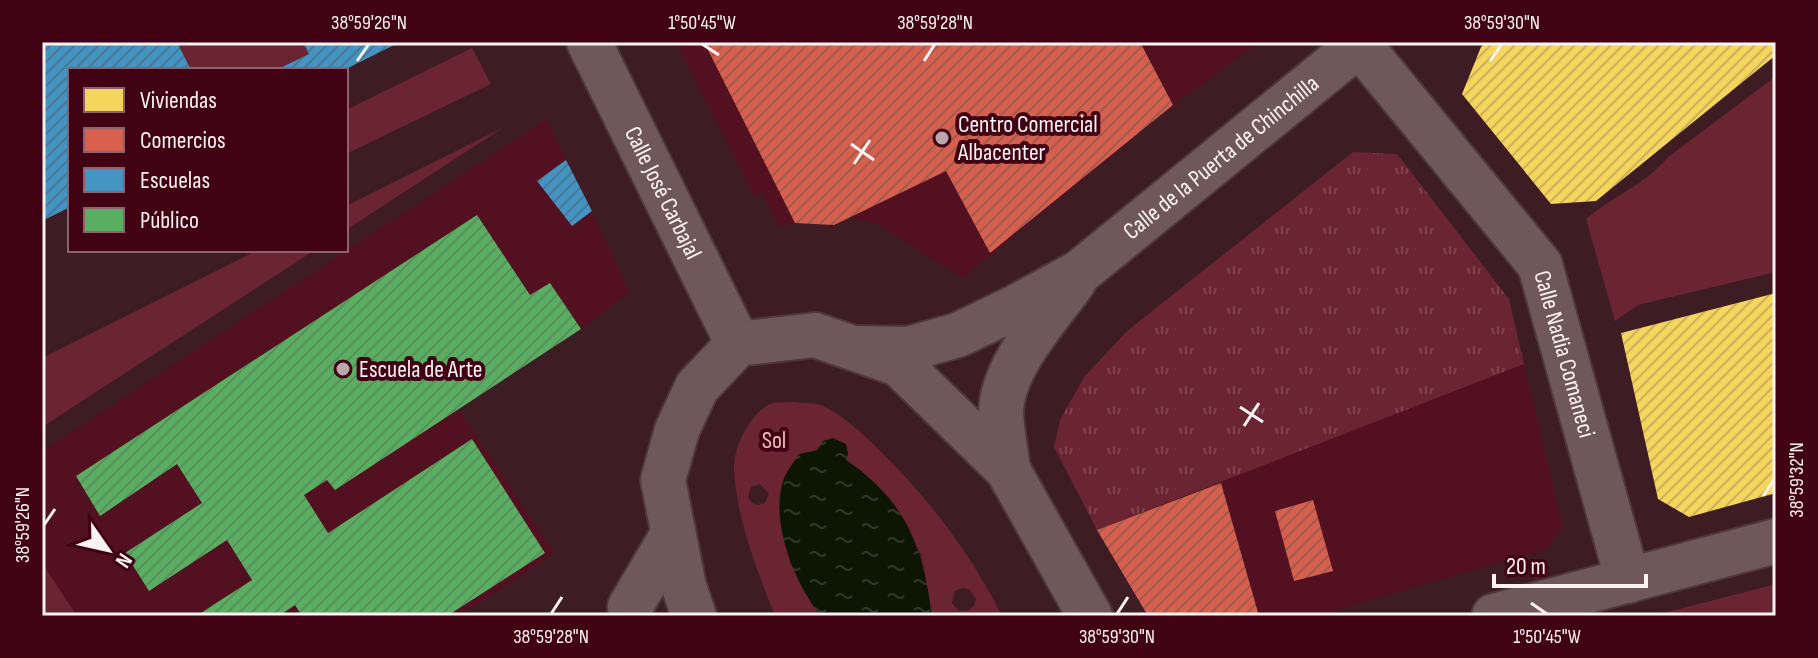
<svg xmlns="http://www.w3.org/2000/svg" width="1818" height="658" font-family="'Sofia Sans Condensed',sans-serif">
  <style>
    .built { fill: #531021 }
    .grass { fill: url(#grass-tufts) }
    .green { fill: #6a2432; fill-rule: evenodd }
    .water { fill: url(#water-ripples) }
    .homes { fill: url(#homes-hatch) }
    .shops { fill: url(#shops-hatch) }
    .schools { fill: url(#schools-hatch) }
    .public { fill: url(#public-hatch) }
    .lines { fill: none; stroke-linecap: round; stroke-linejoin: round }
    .pedestrian-casing { stroke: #4c383d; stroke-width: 48 }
    .minor-casing { stroke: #4c383d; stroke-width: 48 }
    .secondary-casing { stroke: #4c383d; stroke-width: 48 }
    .pedestrian { stroke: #70575a; stroke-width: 44 }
    .minor { stroke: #70575a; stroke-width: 44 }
    .secondary { stroke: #70575a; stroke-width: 44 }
    .ticks { fill: none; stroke: #fbf2f3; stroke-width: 3 }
    .poi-dot { fill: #b9a7ab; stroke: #410213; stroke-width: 3 }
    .labels { text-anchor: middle; stroke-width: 8; stroke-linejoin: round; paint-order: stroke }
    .poi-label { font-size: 24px; fill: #fbf2f3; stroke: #410213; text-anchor: start }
    .street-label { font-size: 24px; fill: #fbf2f3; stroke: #410213 }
    .park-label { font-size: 24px; fill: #f4bcc1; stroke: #410213 }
    .neatline { fill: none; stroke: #fbf2f3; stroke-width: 3 }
    .ticks-label { font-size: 20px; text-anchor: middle; fill: #fbf2f3 }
  </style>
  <defs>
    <pattern id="grass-tufts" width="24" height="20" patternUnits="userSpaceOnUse" patternTransform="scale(2)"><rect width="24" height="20" fill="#6a2432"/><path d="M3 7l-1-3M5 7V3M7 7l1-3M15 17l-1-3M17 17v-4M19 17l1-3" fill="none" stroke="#804450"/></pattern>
    <pattern id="water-ripples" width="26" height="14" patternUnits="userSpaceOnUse" patternTransform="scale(2)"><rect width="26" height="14" fill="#0d1603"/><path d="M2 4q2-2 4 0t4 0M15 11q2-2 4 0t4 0" fill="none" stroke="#313828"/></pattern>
    <pattern id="homes-hatch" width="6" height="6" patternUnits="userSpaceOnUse" patternTransform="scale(2)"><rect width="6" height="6" fill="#f6d55c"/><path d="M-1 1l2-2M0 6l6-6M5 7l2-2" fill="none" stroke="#cbb257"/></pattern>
    <pattern id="shops-hatch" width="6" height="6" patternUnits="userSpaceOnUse" patternTransform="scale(2)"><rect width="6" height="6" fill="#d6604d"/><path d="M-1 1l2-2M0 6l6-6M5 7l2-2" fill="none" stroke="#a5584c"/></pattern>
    <pattern id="schools-hatch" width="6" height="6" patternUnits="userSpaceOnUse" patternTransform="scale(2)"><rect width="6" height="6" fill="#4393c3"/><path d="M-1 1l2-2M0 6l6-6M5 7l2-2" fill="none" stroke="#467998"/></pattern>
    <pattern id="public-hatch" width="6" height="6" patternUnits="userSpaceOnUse" patternTransform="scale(2)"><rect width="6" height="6" fill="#5aae61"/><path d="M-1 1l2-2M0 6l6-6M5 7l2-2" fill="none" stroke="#56905a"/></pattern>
  </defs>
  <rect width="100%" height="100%" fill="#3e1c24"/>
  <path class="built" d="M 676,42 L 1260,42 L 1173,105 L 962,278 L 877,224 L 849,218 L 834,225 L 795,223 L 779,227 L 762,192 L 754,197 Z
    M 547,119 L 630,292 L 581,329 L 459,409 L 554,553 L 459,616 L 42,616 L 42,451 Z
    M 1524,364 L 1563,527 L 1547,549 L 1317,616 L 1148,616 L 1097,530 Z"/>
  <path class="grass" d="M 1353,152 L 1397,154 L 1509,299 L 1524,364 L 1097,530 L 1054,447 L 1060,420 L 1084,377 L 1127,331 Z"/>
  <path class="green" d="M 177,42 L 303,42 L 309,54 L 276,70 L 191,70 Z
    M 472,48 L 491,84 L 346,154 L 346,110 Z
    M 1776,76 L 1776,272 L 1638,305 L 1615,321 L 1586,219 C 1613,196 1646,184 1668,157 Z
    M 504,127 L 346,230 L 346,206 Z
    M 258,250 L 315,250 L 42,427 L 42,358 Z
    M 792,402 C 802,403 814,402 823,406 C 846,417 863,434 881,452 C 930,500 971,554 1002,616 L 932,616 L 921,554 L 861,470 L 820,446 L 783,481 L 780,520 L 790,563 L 821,616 L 775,616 C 758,573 735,514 734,468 C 734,446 749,416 768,405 C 774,401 785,403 792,402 ZM 760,484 L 769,494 L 765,503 L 758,505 L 752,503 L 748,497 L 751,487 ZM 962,588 L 969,589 L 976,599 L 974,606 L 967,611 L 959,611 L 952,603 L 955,591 Z
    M 42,563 L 77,616 L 42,616 Z
    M 1776,584 L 1776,616 L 1652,616 Z"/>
  <path class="water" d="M 833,438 L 846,444 L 848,454 L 846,460 C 906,501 923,546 932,616 L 821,616 C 795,585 770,522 783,481 C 786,472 794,462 799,454 L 818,450 L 823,441 Z"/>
  <path class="homes" d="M 1486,42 L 1776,42 L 1776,55 L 1596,201 L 1551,204 L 1462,94 L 1481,47 Z
    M 1776,293 L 1776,493 L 1689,517 L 1658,499 L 1621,333 Z"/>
  <path class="shops" d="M 704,42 L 1140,42 L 1173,105 L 990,253 L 946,171 L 834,225 L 795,223 Z
    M 1221,483 L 1259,616 L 1148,616 L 1097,530 Z
    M 1313,500 L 1333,571 L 1294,581 L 1275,511 Z"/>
  <path class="schools" d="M 42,42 L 177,42 L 191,70 L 70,70 L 70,207 L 42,221 Z
    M 303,42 L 400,42 L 344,70 L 276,70 L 309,54 Z
    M 566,160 L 592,211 L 572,226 L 537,181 Z"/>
  <path class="public" d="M 477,215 L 530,295 L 550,283 L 581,329 L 335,490 L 327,480 L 304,495 L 328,533 L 472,439 L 545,553 L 447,616 L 302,616 L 295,605 L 279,616 L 196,616 L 252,580 L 227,540 L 149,591 L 125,553 L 202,503 L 177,464 L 100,516 L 76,476 Z"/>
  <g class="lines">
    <defs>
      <g id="pedestrian">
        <path id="s1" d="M 1359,44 L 1540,265 L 1628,581"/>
      </g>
      <g id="minor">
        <path id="s2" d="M 589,42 L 738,344"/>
        <path id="s3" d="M 855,348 L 908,349 L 958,335 L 1018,306 L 1080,272 L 1362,42"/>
        <path d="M 1008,470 C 1006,452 1002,433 1001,415 C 1000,368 1048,318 1074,281"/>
        <path d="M 630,607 L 673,534"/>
      </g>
      <path id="secondary" d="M 694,616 L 684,587 L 663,480 L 677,430 L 697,387 L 738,344 L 815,335 L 899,364 L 1008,470 L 1090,616
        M 1494,616 L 1776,541"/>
    </defs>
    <use href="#pedestrian" class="pedestrian-casing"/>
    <use href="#minor" class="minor-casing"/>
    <use href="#secondary" class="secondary-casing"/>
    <use href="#pedestrian" class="pedestrian"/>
    <use href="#minor" class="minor"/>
    <use href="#secondary" class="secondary"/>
  </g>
  <path class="ticks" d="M 702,44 L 719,55M 357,61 L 369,44M 924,61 L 935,44M 1490,61 L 1502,44M 851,144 L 874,160M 854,164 L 870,140M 1240,407 L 1263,422M 1244,426 L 1259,403M 1763,496 L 1774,480M 44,525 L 55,509M 1531,603 L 1547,614M 551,614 L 562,597M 1117,614 L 1128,597"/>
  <g class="poi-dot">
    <circle cx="942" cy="138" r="8"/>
    <circle cx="343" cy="369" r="8"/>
  </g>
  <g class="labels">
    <g class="poi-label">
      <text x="958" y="132">Centro Comercial<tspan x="958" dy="28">Albacenter</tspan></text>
      <text x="359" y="377">Escuela de Arte</text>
    </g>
    <g class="street-label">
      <text dy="8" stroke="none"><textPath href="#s3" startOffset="424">Calle de la Puerta de Chinchilla</textPath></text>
      <text dy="8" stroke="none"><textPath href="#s2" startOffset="168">Calle José Carbajal</textPath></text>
      <text dy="8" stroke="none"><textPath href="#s1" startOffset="378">Calle Nadia Comaneci</textPath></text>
    </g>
    <g class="park-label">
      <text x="774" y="448">Sol</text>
    </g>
  </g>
  <rect width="1818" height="658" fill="none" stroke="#410213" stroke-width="88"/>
  <rect x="68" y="68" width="280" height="184" fill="#410213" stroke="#8b626d" stroke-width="2"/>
  <rect x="84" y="88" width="40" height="24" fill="#f6d55c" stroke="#8b626d" stroke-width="2"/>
  <text x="140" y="108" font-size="24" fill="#fbf2f3">Viviendas</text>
  <rect x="84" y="128" width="40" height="24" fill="#d6604d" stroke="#8b626d" stroke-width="2"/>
  <text x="140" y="148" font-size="24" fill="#fbf2f3">Comercios</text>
  <rect x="84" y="168" width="40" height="24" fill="#4393c3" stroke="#8b626d" stroke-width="2"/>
  <text x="140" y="188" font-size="24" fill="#fbf2f3">Escuelas</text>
  <rect x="84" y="208" width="40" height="24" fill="#5aae61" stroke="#8b626d" stroke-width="2"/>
  <text x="140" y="228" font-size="24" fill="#fbf2f3">Público</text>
  <g transform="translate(108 550) rotate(124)" stroke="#410213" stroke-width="6" paint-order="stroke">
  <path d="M0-6L14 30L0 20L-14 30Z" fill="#fbf2f3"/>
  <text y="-12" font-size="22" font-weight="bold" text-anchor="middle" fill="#fbf2f3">N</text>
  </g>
  <path d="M1494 574v12h152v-12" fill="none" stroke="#fbf2f3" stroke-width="4"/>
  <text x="1506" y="574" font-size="24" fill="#fbf2f3" stroke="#410213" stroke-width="6" paint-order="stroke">20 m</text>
  <rect x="44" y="44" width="1730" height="570" class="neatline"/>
  <g class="ticks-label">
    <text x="369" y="29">38°59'26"N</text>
    <text x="702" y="29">1°50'45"W</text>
    <text x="935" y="29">38°59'28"N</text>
    <text x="1502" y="29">38°59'30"N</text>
    <text transform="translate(1796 480) rotate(-90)" y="7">38°59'32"N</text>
    <text transform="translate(22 525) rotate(-90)" y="7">38°59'26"N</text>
    <text x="551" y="643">38°59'28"N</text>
    <text x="1117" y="643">38°59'30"N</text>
    <text x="1547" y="643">1°50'45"W</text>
  </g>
</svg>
